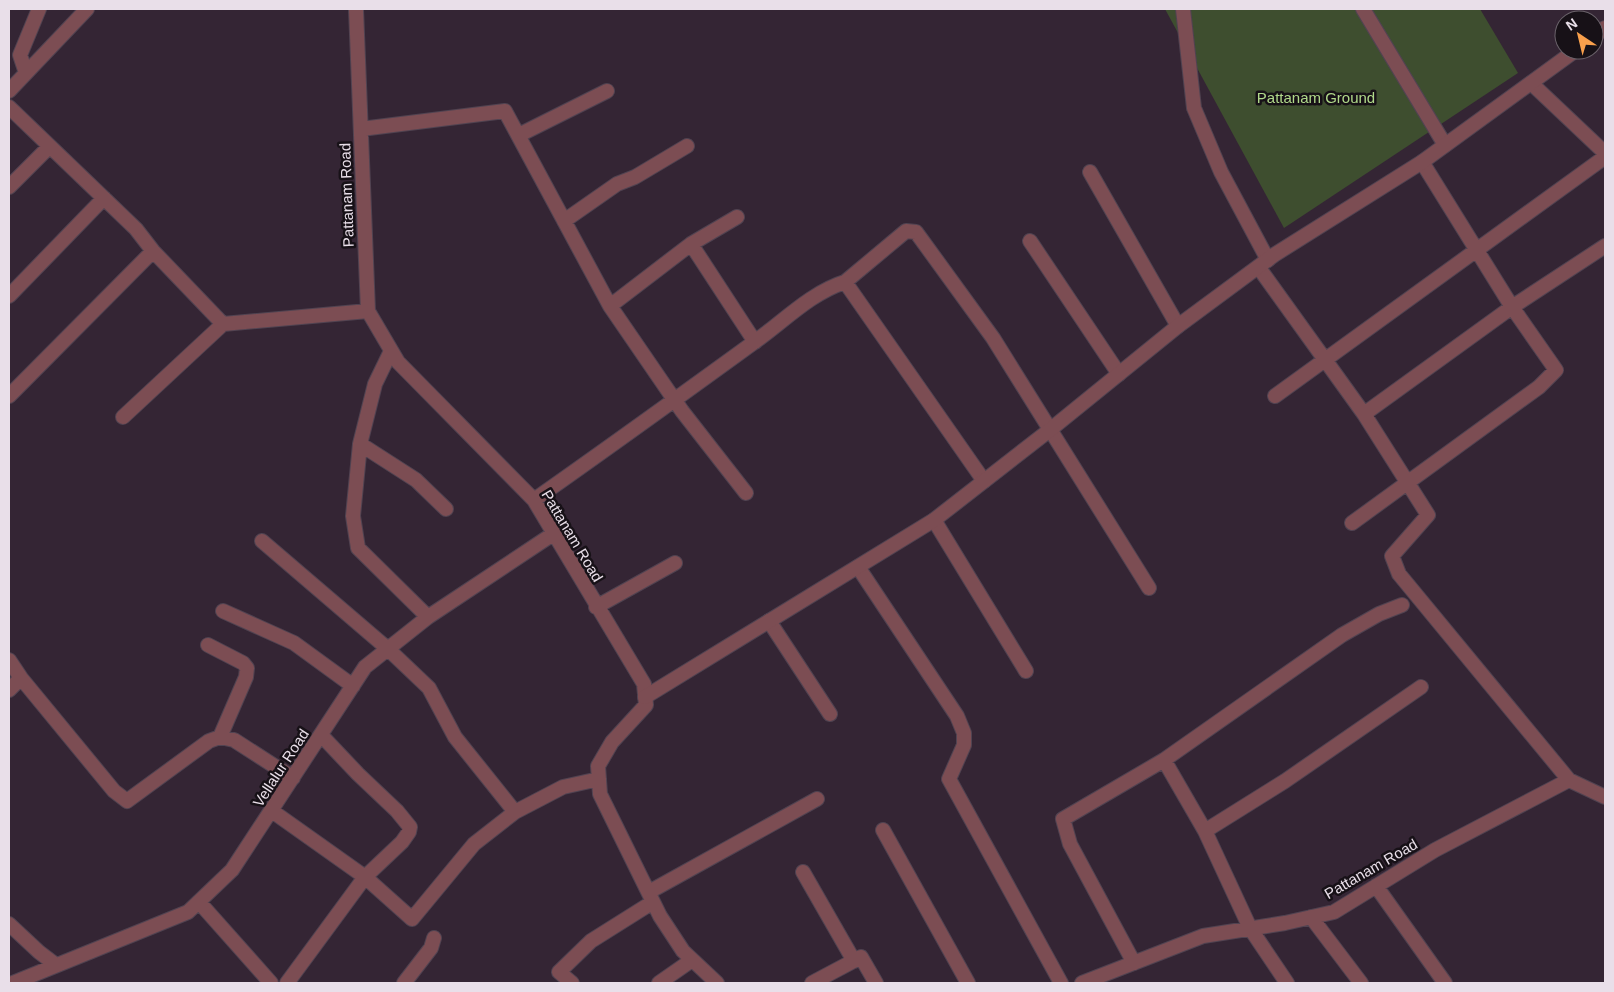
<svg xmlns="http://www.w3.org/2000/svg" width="1614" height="992" font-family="Helvetica,sans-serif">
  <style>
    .green { fill: #3e4e2f }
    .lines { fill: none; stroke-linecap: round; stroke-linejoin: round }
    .minor-casing { stroke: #514351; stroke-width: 16 }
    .tertiary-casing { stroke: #514351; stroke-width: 16 }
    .minor { stroke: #7c4d53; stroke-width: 14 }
    .tertiary { stroke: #7c4d53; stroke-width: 14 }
    .labels { text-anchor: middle; stroke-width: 5; stroke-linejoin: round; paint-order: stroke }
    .park-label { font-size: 15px; fill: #b0d98a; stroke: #171117 }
    .street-label { font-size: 15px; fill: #e9dfe9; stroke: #171117 }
  </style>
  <rect width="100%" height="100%" fill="#342534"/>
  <path class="green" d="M 1165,9 L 1480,9 L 1518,73 L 1284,228 Z"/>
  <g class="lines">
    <defs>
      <path id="minor" d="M 356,9 L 368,311 L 398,362 L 534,500 L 644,684 L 646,705 L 612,742 L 598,766 L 600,794 L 660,916 L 683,951 L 717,983
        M 1183,9 L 1194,108 L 1221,172 L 1268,260
        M 1363,9 L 1445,145
        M 26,73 L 20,55 L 39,9
        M 1531,83 L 1605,153
        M 9,91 L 87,9
        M 9,107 L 136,229 L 153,251 L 223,324
        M 361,129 L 505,111 L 610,306 L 682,411 L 746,493
        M 519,135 L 607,91
        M 1090,172 L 1178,326
        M 9,187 L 49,147
        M 564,221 L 617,184 L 635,177 L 687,146
        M 1030,241 L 1119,374
        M 691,244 L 755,342
        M 1259,268 L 1364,414 L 1428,515 L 1392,556 L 1399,574 L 1569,780
        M 845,282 L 984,481
        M 9,296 L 104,198
        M 610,306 L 691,244 L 737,217
        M 391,351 L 375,384 L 360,444 L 353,516 L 358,548 L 428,617
        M 9,396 L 153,251
        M 1275,396 L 1605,157
        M 1364,414 L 1512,307 L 1605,246
        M 123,417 L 223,324 L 368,311
        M 360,444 L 416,480 L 446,509
        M 534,500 C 608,448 680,396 753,343 C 782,323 810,293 845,282 L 906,231 L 916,232 L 993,338 L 1149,588
        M 934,520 L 1026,671
        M 1352,523 L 1539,387 L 1556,370 L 1512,307 L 1422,162
        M 262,541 L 388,649 L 429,688 L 455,737 L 515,812
        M 858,567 L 957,716 L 964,733 L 964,745 L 949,779 L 1061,983
        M 596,607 L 675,563
        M 223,611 L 294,643 L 353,686
        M 769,621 L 830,714
        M 208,645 L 243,663 L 247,668 L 246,677 L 220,737
        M 9,660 L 21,678 L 114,791 L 127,801 L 209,741 L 220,737 L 234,740 L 293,778
        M 9,690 L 21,678
        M 1164,760 L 1205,831 L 1250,928 L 1287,983
        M 272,811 L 365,877 L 412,919 L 474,844 L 515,812 L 563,787 L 599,779
        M 883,830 L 968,983
        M 1205,831 L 1285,781 L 1421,687
        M 803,872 L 854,961
        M 1376,886 L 1445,983
        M 649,892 L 817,799
        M 199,902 L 271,983
        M 1311,917 L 1361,983
        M 9,924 L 39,952 L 56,965
        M 1134,963 L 1070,844 L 1063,819 L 1164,760 L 1342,635 L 1379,614 L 1402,605
        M 13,983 L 188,912 L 232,870 L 365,667 L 428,617 L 553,534
        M 287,983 L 365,877 L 402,842 L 409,832 L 410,827 L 397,811 L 358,774 L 322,736
        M 404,983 L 431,948 L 434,938
        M 572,983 L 559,972 L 591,941 L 653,902
        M 659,983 L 692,960
        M 812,983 L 861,957 L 876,983
        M 1082,983 L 1203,936 L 1285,923 L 1334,912 L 1435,850 L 1569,780 L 1605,797"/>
      <path id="tertiary" d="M 1594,36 L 1605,28
        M 645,697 L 934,520 L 1051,429 L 1178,326 L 1274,255 L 1422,162 L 1576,50"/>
    </defs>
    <use href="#minor" class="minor-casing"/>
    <use href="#tertiary" class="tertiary-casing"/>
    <use href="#minor" class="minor"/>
    <use href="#tertiary" class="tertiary"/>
  </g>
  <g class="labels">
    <g class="park-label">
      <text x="1316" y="103">Pattanam Ground</text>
    </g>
    <g class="street-label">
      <text transform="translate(347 195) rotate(-92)" y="5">Pattanam Road</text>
      <text transform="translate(572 536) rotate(59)" y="5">Pattanam Road</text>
      <text transform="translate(281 768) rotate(-57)" y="5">Vellalur Road</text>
      <text transform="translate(1371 869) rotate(-30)" y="5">Pattanam Road</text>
    </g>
  </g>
  <rect width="1614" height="992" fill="none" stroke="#e9dfe9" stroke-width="20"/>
  <g transform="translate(1579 35) rotate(325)"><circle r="24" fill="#171117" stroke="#6b636b"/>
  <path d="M0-4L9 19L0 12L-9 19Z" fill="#f9a04c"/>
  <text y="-8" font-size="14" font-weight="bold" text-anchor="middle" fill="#e9dfe9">N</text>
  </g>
</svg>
